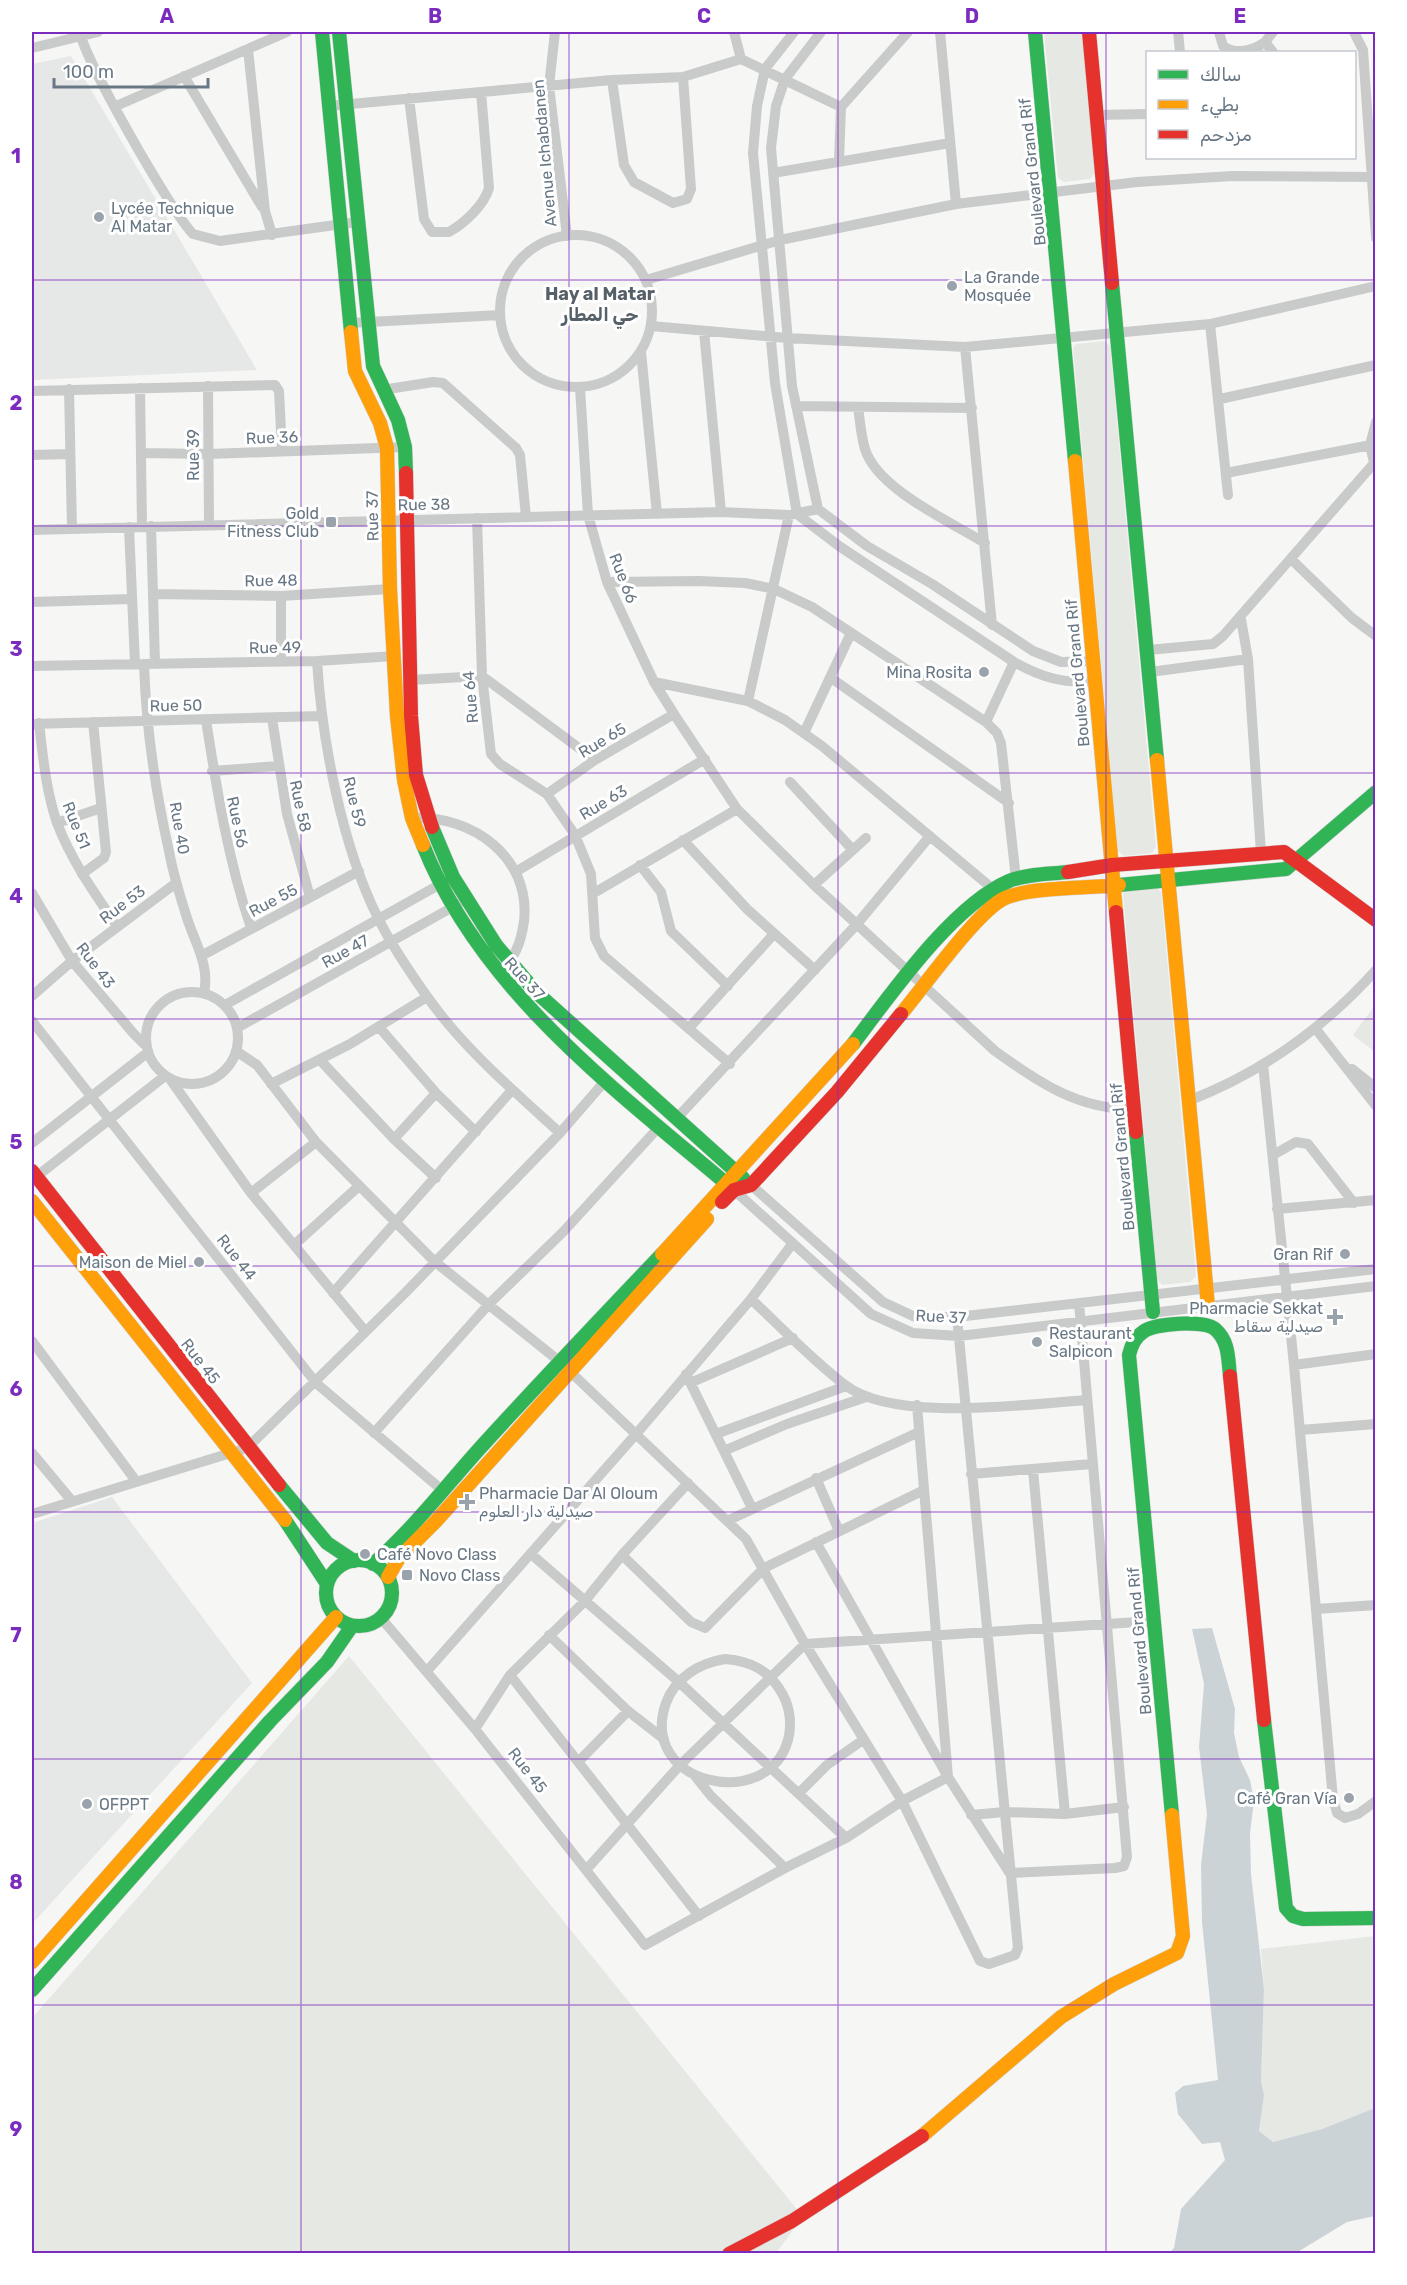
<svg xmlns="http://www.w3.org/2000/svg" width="1407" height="2285" font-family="Rubik,'Noto Naskh Arabic',sans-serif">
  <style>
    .built { fill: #e6e8e8 }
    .green { fill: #e5e8e3 }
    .water { fill: #ccd3d6 }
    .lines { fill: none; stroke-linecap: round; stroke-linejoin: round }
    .fast-casing { stroke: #d3d4d5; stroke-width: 15 }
    .slow-casing { stroke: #d3d4d5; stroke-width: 15 }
    .jam-casing { stroke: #d3d4d5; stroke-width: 15 }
    .street { stroke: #c9caca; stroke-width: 10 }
    .fast { stroke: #30b455; stroke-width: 14 }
    .slow { stroke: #ff9f0a; stroke-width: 14 }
    .jam { stroke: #e5322d; stroke-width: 14 }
    .grid { fill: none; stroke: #7b2cbf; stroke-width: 1.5; stroke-opacity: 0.55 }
    .poi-dot { fill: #9aa3ac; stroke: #fff; stroke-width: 2 }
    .labels { text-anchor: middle; stroke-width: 6; stroke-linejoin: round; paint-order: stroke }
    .street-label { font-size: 16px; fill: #687784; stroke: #fff }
    .poi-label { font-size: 16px; fill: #687784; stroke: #fff; text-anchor: start }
    .neighbourhood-label { font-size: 18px; font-weight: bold; fill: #556069; stroke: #fff }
    .neatline { fill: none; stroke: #7b2cbf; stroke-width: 2 }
    .grid-label { font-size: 20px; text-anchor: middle; font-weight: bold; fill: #7b2cbf }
  </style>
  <rect width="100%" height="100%" fill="#f6f6f5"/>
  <path class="built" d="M 71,56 L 257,370 L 32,380 L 32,64 Z
    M 112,1497 L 252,1683 L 32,1924 L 32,1523 Z"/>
  <path class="green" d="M 1044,32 L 1082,32 L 1095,173 L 1090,179 L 1064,182 L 1058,178 Z
    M 1105,341 L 1110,346 L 1156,847 L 1152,853 L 1124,856 L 1118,851 L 1073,348 L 1076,344 Z
    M 1156,886 L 1161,892 L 1196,1276 L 1190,1282 L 1162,1285 L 1157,1279 L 1123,894 L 1125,891 Z
    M 1375,1005 L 1375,1052 L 1353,1035 Z
    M 349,1656 L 803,2217 L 776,2253 L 32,2254 L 32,2018 Z
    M 1375,1936 L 1375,2108 L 1322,2129 L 1273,2142 L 1259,2131 L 1264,2095 L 1261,2081 L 1264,1989 L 1261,1949 Z"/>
  <path class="water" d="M 1212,1628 L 1235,1709 L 1234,1733 L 1239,1757 L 1250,1780 L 1254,1801 L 1250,1833 L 1251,1874 L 1264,1989 L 1261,2081 L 1264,2095 L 1259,2131 L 1273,2142 L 1322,2129 L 1375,2108 L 1375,2216 L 1347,2222 L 1296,2253 L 1169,2253 L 1174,2248 L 1181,2209 L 1225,2160 L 1220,2142 L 1202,2144 L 1178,2114 L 1175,2093 L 1183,2086 L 1218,2080 L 1202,1922 L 1201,1865 L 1207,1814 L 1199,1747 L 1204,1684 L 1192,1629 Z"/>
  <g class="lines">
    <defs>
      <path id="fast" d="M 322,32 L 351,332
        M 339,32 L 373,366 L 398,420 L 405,447 L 406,473
        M 1035,32 L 1075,461
        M 1112,283 L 1157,760
        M 432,827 L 453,877 L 496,945 L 536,992 L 743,1178
        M 423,845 C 481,991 617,1091 734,1190
        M 1119,885 L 1286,869 L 1376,792
        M 853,1044 C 891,994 952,906 1009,881 C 1025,874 1050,874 1068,872
        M 1136,1132 L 1153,1312
        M 279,1485 L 327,1543 L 354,1561
        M 285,1520 L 327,1584
        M326 1593a33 33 0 1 1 66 0a33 33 0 1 1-66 0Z
        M 373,1564 C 413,1529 445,1487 481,1447 C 540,1382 601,1318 662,1254
        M 1264,1720 L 1286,1908 L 1293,1916 L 1303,1919 L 1376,1918
        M 1172,1815 L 1129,1355 C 1131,1346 1135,1337 1143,1332 C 1154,1323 1204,1320 1215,1329 C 1229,1341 1228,1358 1230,1376
        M 32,1990 L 270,1721 L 327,1662 L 352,1626"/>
      <path id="slow" d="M 351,332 L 355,371 L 380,423 L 387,448 L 390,589 L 397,716 L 404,780 L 412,818 L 423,845
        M 1075,461 L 1116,912
        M 1157,760 L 1208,1306
        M 901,1014 C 923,988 978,910 1005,898 C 1031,887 1088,888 1119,885
        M 32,1201 L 285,1520
        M 662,1254 L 853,1044
        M 388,1577 L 399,1558 L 436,1521 L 707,1219
        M 32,1962 L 336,1617
        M 922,2136 L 1061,2017 L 1114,1984 L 1177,1953 L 1183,1936 L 1172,1815"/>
      <path id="jam" d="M 1089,32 L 1112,283
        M 406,473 L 411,716 L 416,775 L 432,827
        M 1068,872 L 1112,865 L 1284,852 L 1376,920
        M 1116,912 L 1136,1132
        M 32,1171 L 279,1485
        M 722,1202 L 734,1190 L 751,1185 L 837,1092 L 901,1014
        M 1230,1376 L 1264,1720
        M 729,2254 L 792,2221 L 922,2136"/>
    </defs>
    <use href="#fast" class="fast-casing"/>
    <use href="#slow" class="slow-casing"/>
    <use href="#jam" class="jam-casing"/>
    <path class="street" d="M 80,32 C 84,59 172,213 193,234 L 220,241 L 357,222
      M 555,32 L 549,86 L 567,236
      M 734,32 L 741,59
      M 794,32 L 765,69 L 757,106 L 753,153 L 775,383 L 797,514 L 839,546 L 1014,662 C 1041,677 1063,684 1094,681
      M 821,32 L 785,79 L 776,106 L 771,148 L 792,386 L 818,509 L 867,546 L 932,584 L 1033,651 L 1061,662 L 1092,661
      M 940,32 L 956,204
      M 1178,32 L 1180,52
      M 1219,32 L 1223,46 C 1236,55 1253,51 1265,42 L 1273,52
      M 1354,32 L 1363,50 L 1376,238
      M 1265,42 L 1273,32
      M 32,48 L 98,32
      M 248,49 L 265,211 L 272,235
      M 184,76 L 262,207
      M 612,80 L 624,165 L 634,182 L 673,203 L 687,199 L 691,189 L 683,77
      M 409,98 L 424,219 L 432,232 L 449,232 C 465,223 484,205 489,188 L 481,92
      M 116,106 L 287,32
      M 329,106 L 612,80 L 683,77 L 741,59 L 841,107
      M 1098,115 L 1148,114
      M 839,161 L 841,107 L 908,32
      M 773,173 L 950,143
      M500 311a76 76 0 1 1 152 0a76 76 0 1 1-152 0Z
      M 646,280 L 780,240 L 956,204 L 1137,182 L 1232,176 L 1376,177
      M 350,323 L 500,315
      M 1210,324 L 1228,495
      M 651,326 L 787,338 L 965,347 L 1210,324 L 1376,286
      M 704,331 L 721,512
      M 965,347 L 992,625
      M 641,352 L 657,514
      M 208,386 L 209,524
      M 140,388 L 142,526
      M 580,388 L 588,515 L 607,582 L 654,682 L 674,714 L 737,809 L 814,885 L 995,1051 C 1038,1082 1079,1110 1134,1109
      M 69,389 L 72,529
      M 382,390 L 433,382 L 443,383 L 516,448 L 520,455 L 526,517
      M 32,391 L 275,385 L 279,391 L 282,451
      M 1220,399 L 1376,365
      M 796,406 L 972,408
      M 858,407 C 860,421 861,436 865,449 C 877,489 951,522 985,543
      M 141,453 L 209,454 L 405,447
      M 32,455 L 70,454
      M 1374,463 L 1370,445 L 1376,422
      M 1226,473 L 1376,444
      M 477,518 L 482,676 L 491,754 L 500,764 L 547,794 L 575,835 L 591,874 L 595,938 L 604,956 L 730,1064
      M 151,526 L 155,663
      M 129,527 L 135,664
      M 32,530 L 721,512 L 789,515 L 818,509
      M 1292,560 L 1352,618 L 1376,636
      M 607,582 L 699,581 L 745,583 L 774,589 L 812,607 L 986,722
      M 153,594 L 281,596 L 390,589
      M 32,602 L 131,599
      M 1241,619 L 1248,659 L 1261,853
      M 1148,650 L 1213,644 L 1223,636 L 1376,461
      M 317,661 C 322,741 342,846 378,918 C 391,944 409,971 426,995 C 462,1047 514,1091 560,1133
      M 281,662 L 281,596
      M 1014,662 L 986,722 L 997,733 L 1001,743 L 1016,879
      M 144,664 C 146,727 155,789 169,851 C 173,874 180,896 187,918 C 195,943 210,966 204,993
      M 32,666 L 317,661 L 395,656
      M 1150,672 L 1248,659
      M 831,678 L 1009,803
      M 410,680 L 482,676 L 595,760
      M 654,682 L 748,701 L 785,720 L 822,746 L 999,894
      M 748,701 L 789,515
      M 272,718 L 287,814 L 310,897
      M 206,720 C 217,791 228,860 251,928
      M 39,723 C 43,757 46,791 57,823 C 71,860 95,894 117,926
      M 32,724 L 321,716
      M 804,733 L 851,633
      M 212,771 L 278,766
      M 790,782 L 852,849
      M 547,794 L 595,760 L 674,714
      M 412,818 C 472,815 531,857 524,921 C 521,943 515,959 498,973
      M 57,823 L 101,808
      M 683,840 L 747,909 L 815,970
      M 640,865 L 661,892 L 671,931 L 728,986
      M 517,871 L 705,759
      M 82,874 L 104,858 L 106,852 L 93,722
      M 814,885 L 866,838
      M 32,893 L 72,961 L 134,1034 L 144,1044 L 145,1041
      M 594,893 L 737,809
      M 201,956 L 359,871
      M146 1038a46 46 0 1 1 92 0a46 46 0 1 1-92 0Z
      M 32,996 L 72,961 L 176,883
      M 225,1005 L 453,877
      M 32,1021 L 316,1383 L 442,1490
      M 379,1027 L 436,1093 L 476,1132
      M 237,1028 L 467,899
      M 689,1028 L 773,935
      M 1315,1028 L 1376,1106
      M 236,1051 L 257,1065 L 316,1142 L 434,1261 L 559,1361 L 746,1539 L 805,1644 L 902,1801 L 980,1961 L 989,1964 L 1015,1955 L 1018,1948 L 957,1317
      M 320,1060 L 394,1139 L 436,1178
      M 1263,1064 L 1294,1365 L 1333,1799 L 1337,1813 L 1345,1818 L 1358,1814 L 1376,1801
      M 1352,1069 L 1376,1088
      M 170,1079 L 251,1193 L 365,1331
      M 271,1084 L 350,1044 L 427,997
      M 1188,1101 C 1261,1073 1324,1028 1376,970
      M 677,1118 L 857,924 L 930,836
      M 394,1139 L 436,1093
      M 32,1143 L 147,1053
      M 1273,1155 L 1296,1142 L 1308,1144 L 1354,1203
      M 32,1180 L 165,1076
      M 751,1185 L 883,1302 L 915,1317 L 957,1317 L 1376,1269
      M 734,1190 L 871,1314 L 913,1333 L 959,1336 L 1376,1286
      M 251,1193 L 316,1142
      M 1277,1209 L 1376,1200
      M 294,1245 L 359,1186
      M 333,1293 L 512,1090
      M 751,1299 C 782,1328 812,1360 845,1385 C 895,1423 1025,1404 1087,1400
      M 32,1341 L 136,1481
      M 1294,1365 L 1376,1354
      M 686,1374 L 752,1508
      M 690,1383 L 793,1338
      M 917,1405 L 948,1777 L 1009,1872
      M 1300,1430 L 1376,1424
      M 374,1433 L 489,1304 L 563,1232 L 658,1128
      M 716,1434 L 846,1386
      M 726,1450 L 787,1424 L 866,1397
      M 32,1453 L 72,1501
      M 1033,1470 L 1065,1814
      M 971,1474 L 1092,1464
      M 816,1478 L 839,1531
      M 32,1514 L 247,1448 L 406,1292 L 560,1133 L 605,1081
      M 729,1520 L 919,1432
      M 531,1554 L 679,1682 L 846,1838
      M 622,1555 L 691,1622 L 705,1628 L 764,1568 L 922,1491
      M 1316,1609 L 1376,1605
      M 381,1618 L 475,1729 L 645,1945 L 785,1868 L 846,1838 L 902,1801 L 948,1777 L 816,1542
      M 549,1635 L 628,1711 L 664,1739
      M 725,1659 C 752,1661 770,1671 783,1695 C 790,1708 792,1725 788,1740 C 768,1813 637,1785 666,1703 C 675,1678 699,1663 725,1659 Z
      M 427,1671 L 637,1433 L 751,1299 L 793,1243
      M 510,1675 L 699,1916
      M 475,1729 L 510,1675 L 584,1602 L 622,1555 L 688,1483
      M 579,1761 L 628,1711
      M 695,1776 L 711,1796 L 785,1868
      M 799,1793 L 827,1765 L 863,1740
      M 971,1815 L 1005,1812 L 1065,1814 L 1124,1807
      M 586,1870 L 680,1765 L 805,1644 L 1153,1621
      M 1010,1873 L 1115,1868 L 1124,1866 L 1127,1857 L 1079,1303"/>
    <use href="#fast" class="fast"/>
    <use href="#slow" class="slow"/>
    <use href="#jam" class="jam"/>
  </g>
  <path class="grid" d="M 301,32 L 301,2254M 569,32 L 569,2254M 838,32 L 838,2254M 1106,32 L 1106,2254M 32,280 L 1376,280M 32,526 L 1376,526M 32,773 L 1376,773M 32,1019 L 1376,1019M 32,1266 L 1376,1266M 32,1512 L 1376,1512M 32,1759 L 1376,1759M 32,2005 L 1376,2005"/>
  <g class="poi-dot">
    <circle cx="99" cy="217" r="6"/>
    <circle cx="952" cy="286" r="6"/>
    <rect x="325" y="516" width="12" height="12" rx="3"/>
    <circle cx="984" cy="672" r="6"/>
    <circle cx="1345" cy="1254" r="6"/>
    <circle cx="199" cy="1262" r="6"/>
    <path d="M1332 1308h6v6h6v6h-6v6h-6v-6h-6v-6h6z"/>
    <circle cx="1037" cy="1342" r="6"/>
    <path d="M464 1493h6v6h6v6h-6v6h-6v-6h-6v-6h6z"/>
    <circle cx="365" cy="1554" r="6"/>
    <rect x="401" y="1569" width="12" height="12" rx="3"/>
    <circle cx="1349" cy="1798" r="6"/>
    <circle cx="87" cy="1804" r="6"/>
  </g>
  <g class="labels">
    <g class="street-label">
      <text transform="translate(544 153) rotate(-95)" y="6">Avenue Ichabdanen</text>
      <text transform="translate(1032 172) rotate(-96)" y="6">Boulevard Grand Rif</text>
      <text transform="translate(272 437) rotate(-2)" y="6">Rue 36</text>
      <text transform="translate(193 455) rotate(-90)" y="6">Rue 39</text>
      <text transform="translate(424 504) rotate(-1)" y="6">Rue 38</text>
      <text transform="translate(372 516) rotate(-91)" y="6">Rue 37</text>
      <text transform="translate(624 578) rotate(69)" y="6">Rue 66</text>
      <text transform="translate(271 580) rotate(-1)" y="6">Rue 48</text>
      <text transform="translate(275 647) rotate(-1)" y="6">Rue 49</text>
      <text transform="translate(1077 673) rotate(-95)" y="6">Boulevard Grand Rif</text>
      <text transform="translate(470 697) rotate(-95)" y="6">Rue 64</text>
      <text transform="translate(176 705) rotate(-1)" y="6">Rue 50</text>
      <text transform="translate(602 740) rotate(-31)" y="6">Rue 65</text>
      <text transform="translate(355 802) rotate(76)" y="6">Rue 59</text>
      <text transform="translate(603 802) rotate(-31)" y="6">Rue 63</text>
      <text transform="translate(301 806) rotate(78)" y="6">Rue 58</text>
      <text transform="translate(238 822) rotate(78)" y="6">Rue 56</text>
      <text transform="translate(77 825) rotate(68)" y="6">Rue 51</text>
      <text transform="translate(180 828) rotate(80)" y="6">Rue 40</text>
      <text transform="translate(273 900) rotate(-28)" y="6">Rue 55</text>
      <text transform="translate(122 904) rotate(-37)" y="6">Rue 53</text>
      <text transform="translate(345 951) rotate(-29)" y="6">Rue 47</text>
      <text transform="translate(96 965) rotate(53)" y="6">Rue 43</text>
      <text transform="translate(525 978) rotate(48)" y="6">Rue 37</text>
      <text transform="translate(1122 1157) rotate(-95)" y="6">Boulevard Grand Rif</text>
      <text transform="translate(237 1257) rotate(52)" y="6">Rue 44</text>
      <text transform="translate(941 1316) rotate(3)" y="6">Rue 37</text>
      <text transform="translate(201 1361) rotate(52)" y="6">Rue 45</text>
      <text transform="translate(1139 1641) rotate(-95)" y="6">Boulevard Grand Rif</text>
      <text transform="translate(528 1770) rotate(52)" y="6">Rue 45</text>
    </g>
    <g class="poi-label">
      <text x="111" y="214">Lycée Technique<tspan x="111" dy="18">Al Matar</tspan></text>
      <text x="964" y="283">La Grande<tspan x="964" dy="18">Mosquée</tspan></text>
      <text x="319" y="519" text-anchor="end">Gold<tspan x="319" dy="18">Fitness Club</tspan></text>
      <text x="972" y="678" text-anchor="end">Mina Rosita</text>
      <text x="1333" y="1260" text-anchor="end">Gran Rif</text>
      <text x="187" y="1268" text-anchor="end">Maison de Miel</text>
      <text x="1323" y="1314" text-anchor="end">Pharmacie Sekkat<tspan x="1323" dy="18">صيدلية سقاط</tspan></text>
      <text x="1049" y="1339">Restaurant<tspan x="1049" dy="18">Salpicon</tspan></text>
      <text x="479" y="1499">Pharmacie Dar Al Oloum<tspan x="479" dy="18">صيدلية دار العلوم</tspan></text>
      <text x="377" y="1560">Café Novo Class</text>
      <text x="419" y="1581">Novo Class</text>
      <text x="1337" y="1804" text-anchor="end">Café Gran Vía</text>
      <text x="99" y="1810">OFPPT</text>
    </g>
    <g class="neighbourhood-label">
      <text x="600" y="300">Hay al Matar<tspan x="600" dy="21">حي المطار</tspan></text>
    </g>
  </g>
  <rect width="1407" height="2285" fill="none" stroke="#ffffff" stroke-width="66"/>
  <rect x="1146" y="51" width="210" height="108" fill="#ffffff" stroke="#c3c9ce" stroke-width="1.5"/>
  <rect x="1158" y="70" width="30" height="9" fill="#30b455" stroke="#c3c9ce" stroke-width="1.5"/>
  <text x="1200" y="81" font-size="18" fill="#687784">سالك</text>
  <rect x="1158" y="100" width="30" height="9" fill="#ff9f0a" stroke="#c3c9ce" stroke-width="1.5"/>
  <text x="1200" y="111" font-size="18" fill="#687784">بطيء</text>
  <rect x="1158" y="130" width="30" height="9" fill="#e5322d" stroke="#c3c9ce" stroke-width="1.5"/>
  <text x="1200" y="141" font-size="18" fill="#687784">مزدحم</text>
  <path d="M54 78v9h154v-9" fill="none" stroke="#687784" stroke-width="3"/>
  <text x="63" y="78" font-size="18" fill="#687784" stroke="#ffffff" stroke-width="4.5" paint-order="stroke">100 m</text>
  <rect x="33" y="33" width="1341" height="2219" class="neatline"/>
  <g class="grid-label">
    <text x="167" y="23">A</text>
    <text x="435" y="23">B</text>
    <text x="704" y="23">C</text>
    <text x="972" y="23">D</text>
    <text x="1240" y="23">E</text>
    <text x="16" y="163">1</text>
    <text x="16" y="410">2</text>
    <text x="16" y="656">3</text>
    <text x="16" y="903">4</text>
    <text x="16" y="1149">5</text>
    <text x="16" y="1396">6</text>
    <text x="16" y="1642">7</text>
    <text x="16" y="1889">8</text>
    <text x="16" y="2136">9</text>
  </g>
</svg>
